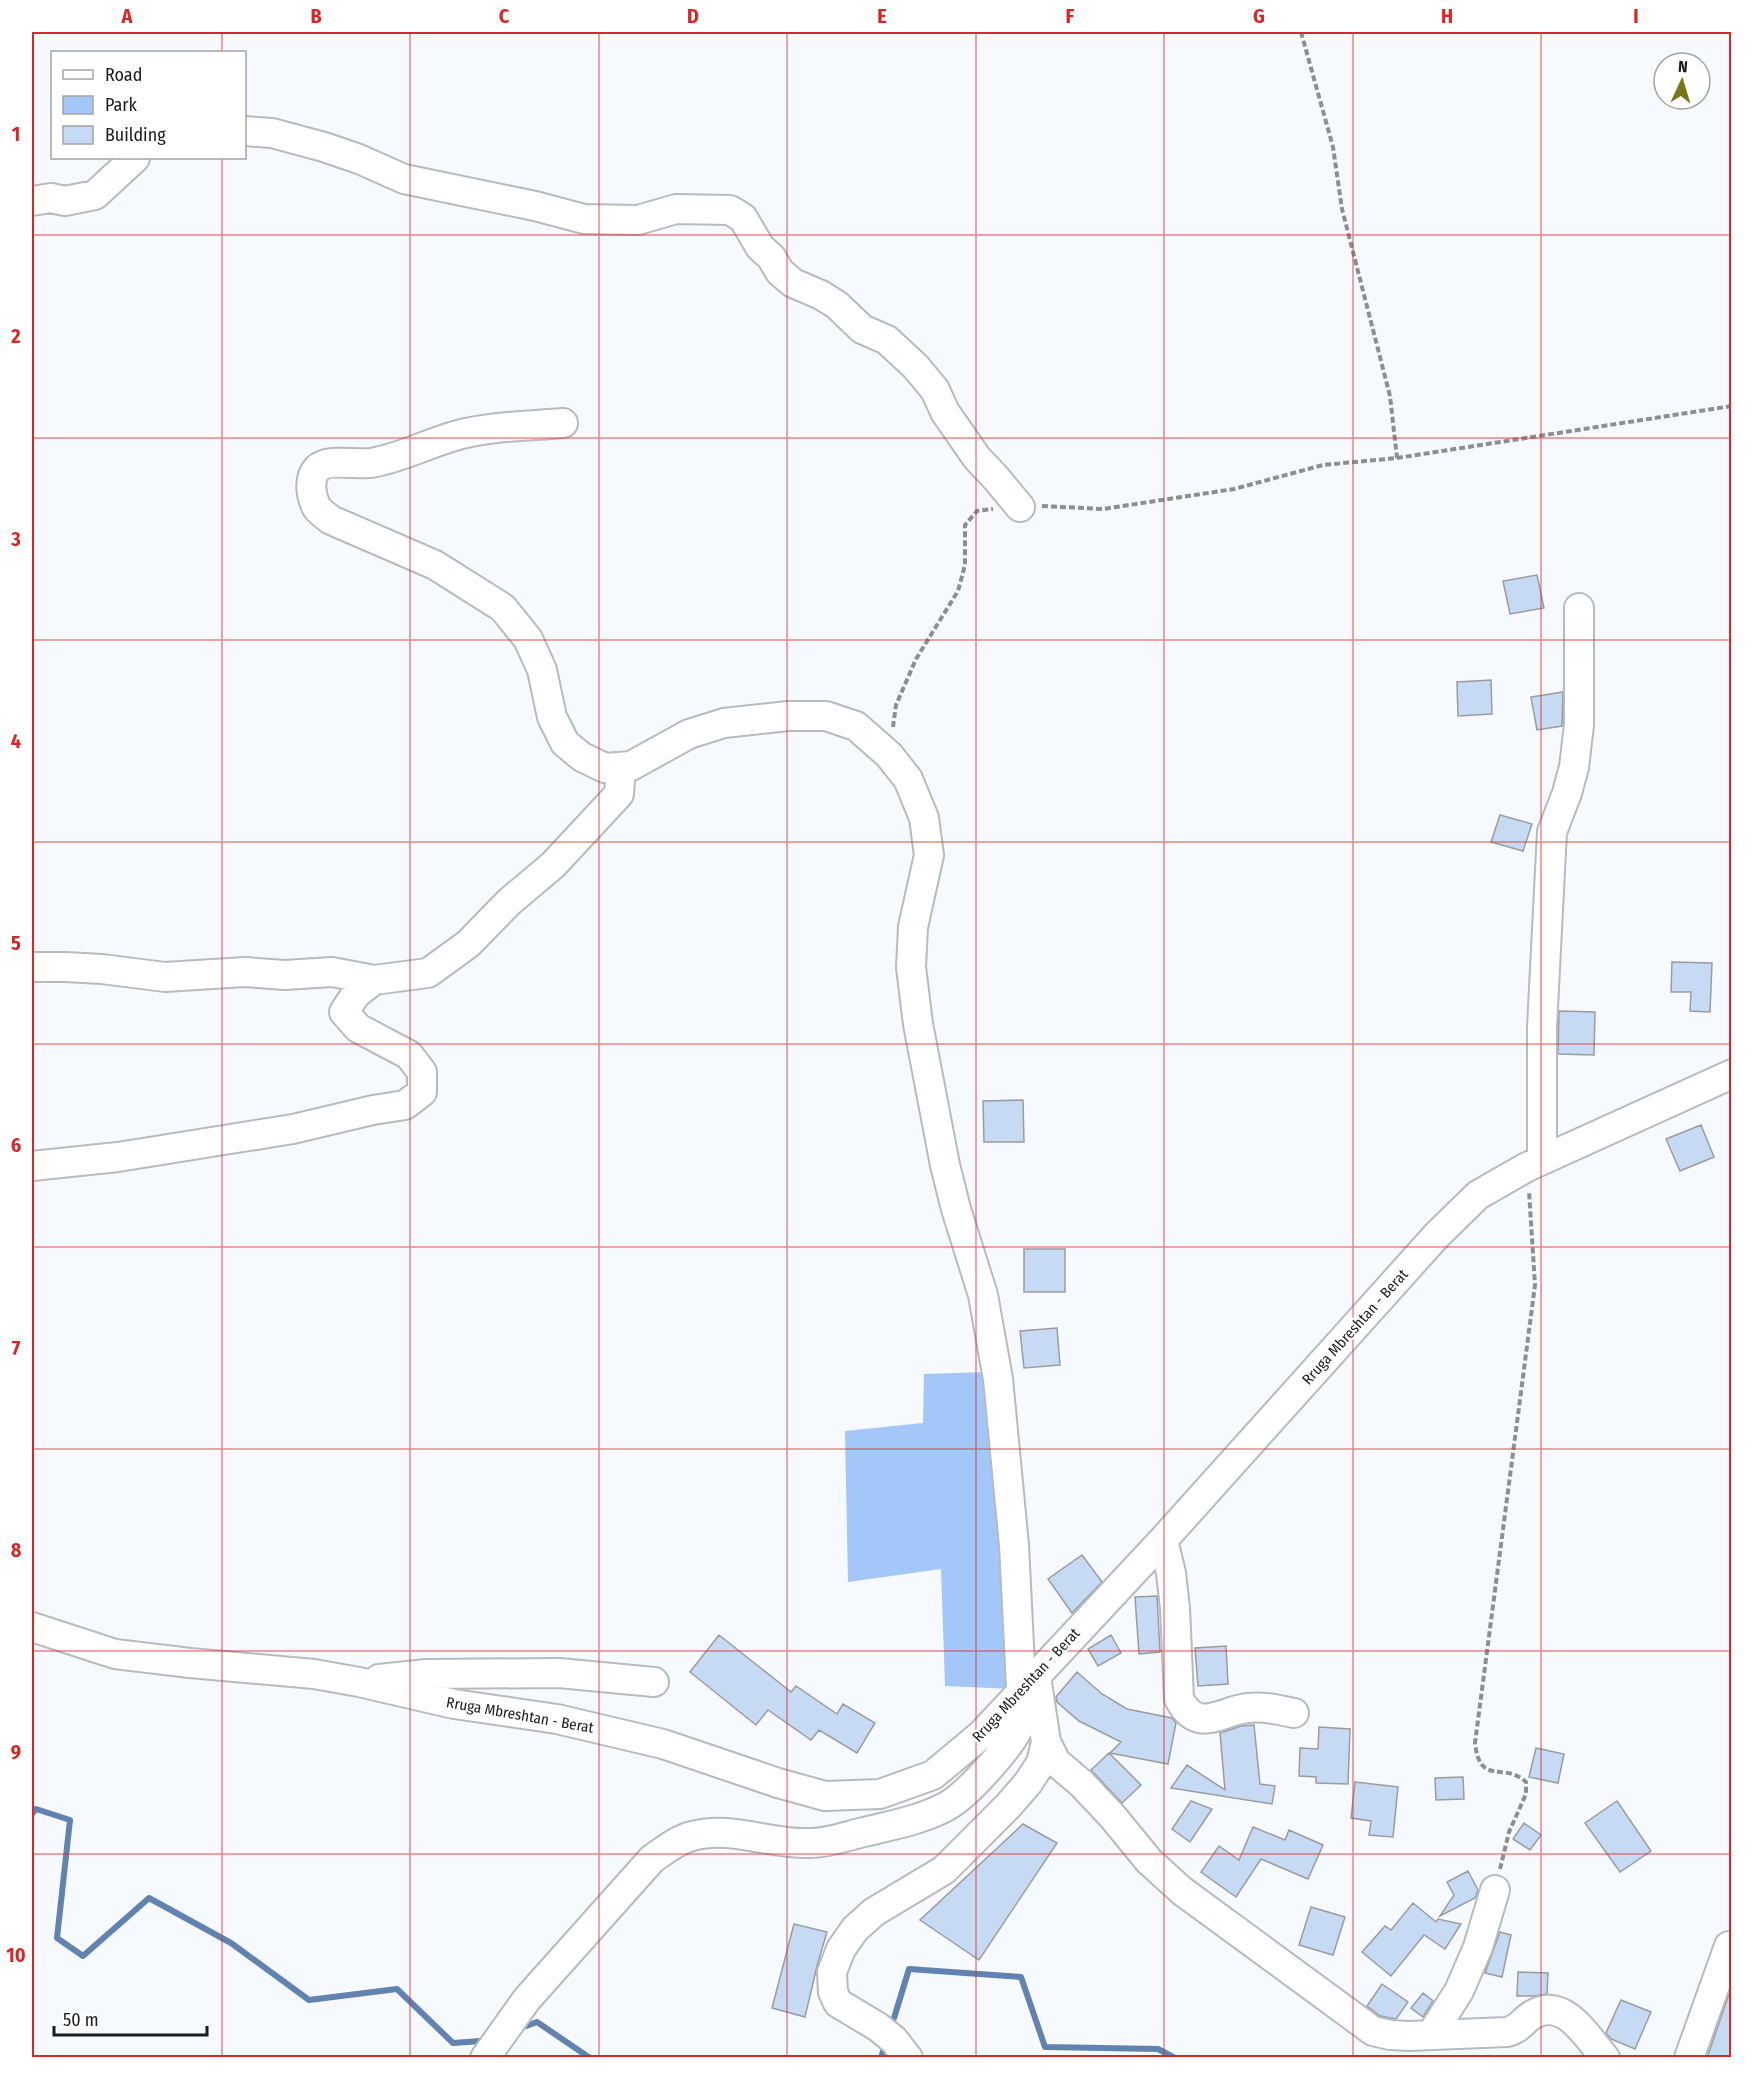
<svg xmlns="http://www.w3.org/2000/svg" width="1763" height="2089" font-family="'Fira Sans Condensed',sans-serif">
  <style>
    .green { fill: #a3c7f9 }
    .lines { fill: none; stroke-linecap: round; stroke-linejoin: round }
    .stream { stroke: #6282af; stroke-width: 6 }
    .building { fill: #c7daf4; stroke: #9a9ca0; stroke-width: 1.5 }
    .minor-casing { stroke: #b8babe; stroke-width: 32 }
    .path { stroke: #8c8e90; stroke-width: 4; stroke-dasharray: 6 3; stroke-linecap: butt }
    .minor { stroke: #fff; stroke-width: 28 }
    .grid { fill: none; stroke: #d62828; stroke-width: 1.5; stroke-opacity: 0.55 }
    .labels { text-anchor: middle; stroke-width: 4.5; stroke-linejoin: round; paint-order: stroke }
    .street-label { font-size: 15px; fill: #1b1c1d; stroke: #fff }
    .neatline { fill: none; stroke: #d62828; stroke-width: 2 }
    .grid-label { font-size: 20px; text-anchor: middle; font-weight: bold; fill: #d62828 }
  </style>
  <rect width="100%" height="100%" fill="#f6f9fd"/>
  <path class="green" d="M 987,1372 L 1013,1689 L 945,1686 L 941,1569 L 848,1582 L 845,1431 L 923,1423 L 924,1374 Z"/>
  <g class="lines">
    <path class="stream" d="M 32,1814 L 36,1809 L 70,1820 L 57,1938 L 83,1956 L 149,1898 L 231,1943 L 309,2000 L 397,1989 L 453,2043 L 481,2041
      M 894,2018 L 909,1969 L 1021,1977 L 1045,2047 L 1158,2049 L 1175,2058
      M 526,2026 L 537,2022 L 590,2058
      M 881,2058 L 883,2051"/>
  </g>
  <path class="building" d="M 1537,575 L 1544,608 L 1510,614 L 1503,581 Z
    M 1491,680 L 1492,714 L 1458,716 L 1457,682 Z
    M 1563,692 L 1562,726 L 1537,730 L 1531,697 Z
    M 1500,815 L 1532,824 L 1523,851 L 1491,842 Z
    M 1672,962 L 1712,963 L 1710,1012 L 1690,1011 L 1691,992 L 1671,992 Z
    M 1559,1011 L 1595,1012 L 1594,1055 L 1558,1054 Z
    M 1023,1100 L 1024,1142 L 984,1142 L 983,1101 Z
    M 1701,1125 L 1714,1157 L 1680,1171 L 1666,1139 Z
    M 1024,1249 L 1065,1249 L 1065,1292 L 1024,1292 Z
    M 1057,1328 L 1060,1365 L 1024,1368 L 1020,1331 Z
    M 1082,1555 L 1102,1582 L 1072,1613 L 1048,1579 Z
    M 1157,1596 L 1160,1652 L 1139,1654 L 1135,1597 Z
    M 719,1635 L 791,1692 L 796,1686 L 837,1714 L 843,1704 L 875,1723 L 857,1753 L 819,1730 L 811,1740 L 768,1710 L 756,1725 L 690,1672 Z
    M 1111,1635 L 1121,1653 L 1098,1666 L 1088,1649 Z
    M 1226,1646 L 1228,1684 L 1198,1686 L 1195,1648 Z
    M 1077,1672 L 1102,1694 L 1127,1709 L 1172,1718 L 1176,1723 L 1168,1764 L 1110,1753 L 1121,1742 L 1079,1721 L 1057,1702 L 1056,1697 Z
    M 1254,1725 L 1260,1784 L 1275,1786 L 1272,1804 L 1171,1788 L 1187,1765 L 1225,1790 L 1220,1733 L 1241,1726 Z
    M 1319,1727 L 1350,1729 L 1348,1784 L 1316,1783 L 1316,1777 L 1299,1776 L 1300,1748 L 1318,1749 Z
    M 1536,1748 L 1564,1754 L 1558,1783 L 1529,1777 Z
    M 1109,1753 L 1141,1785 L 1122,1803 L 1091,1770 Z
    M 1463,1777 L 1464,1799 L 1436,1800 L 1435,1778 Z
    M 1355,1782 L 1398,1787 L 1393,1837 L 1369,1835 L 1371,1821 L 1351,1818 Z
    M 1191,1801 L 1212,1809 L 1190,1842 L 1172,1829 Z
    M 1617,1801 L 1651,1851 L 1620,1872 L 1585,1823 Z
    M 1524,1823 L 1541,1835 L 1530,1850 L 1513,1839 Z
    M 1023,1824 L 1057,1843 L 979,1960 L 920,1920 Z
    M 1253,1827 L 1285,1840 L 1289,1830 L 1323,1845 L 1308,1879 L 1261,1859 L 1236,1897 L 1201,1872 L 1219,1846 L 1239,1860 Z
    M 1468,1871 L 1478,1890 L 1475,1898 L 1440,1916 L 1454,1895 L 1447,1882 Z
    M 1413,1903 L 1436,1922 L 1438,1919 L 1461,1924 L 1445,1949 L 1424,1935 L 1391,1976 L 1362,1952 L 1385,1926 L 1391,1930 Z
    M 1311,1907 L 1345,1917 L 1333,1955 L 1299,1945 Z
    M 794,1924 L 827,1932 L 817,1966 L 805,2017 L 772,2008 Z
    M 1500,1932 L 1511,1935 L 1502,1977 L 1485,1973 Z
    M 1518,1972 L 1548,1973 L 1547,1994 L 1535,1996 L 1517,1996 Z
    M 1382,1984 L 1408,2002 L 1396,2019 L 1380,2016 L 1367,2006 Z
    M 1731,1988 L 1731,2058 L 1707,2058 Z
    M 1423,1993 L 1433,2001 L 1423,2017 L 1411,2008 Z
    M 1621,2000 L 1651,2012 L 1635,2049 L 1611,2039 L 1606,2033 Z"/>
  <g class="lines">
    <defs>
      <path id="minor" d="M 244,131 L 272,133 L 324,147 L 359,159 L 404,179 L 535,206 L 584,219 L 638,220 L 676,209 L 730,210 L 743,218 L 760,247 L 771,257 L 780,272 L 793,283 L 821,295 L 837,305 L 862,329 L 887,340 L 916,367 L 935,390 L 945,412 L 977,458 L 995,477 L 1020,507
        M 32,201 L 51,198 L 65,201 L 95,195 L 135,158
        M 32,967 L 65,967 L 102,969 L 165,977 L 245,972 L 285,975 L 332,972 L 374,980
        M 1542,1160 L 1542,1027 L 1552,832 L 1567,793 L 1574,767 L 1579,725 L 1579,608
        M 32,1166 L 118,1157 L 293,1129 L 373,1110 L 405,1105 L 422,1092 L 422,1072 L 409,1055 L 358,1028 L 344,1012 L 356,994 L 374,980 L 428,973 L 468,944 L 509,902 L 553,865 L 619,794 L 621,767
        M 1163,1540 L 1171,1573 L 1175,1608 L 1179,1699 C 1198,1735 1220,1711 1248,1708 C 1264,1706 1279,1710 1294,1713
        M 32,1627 L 115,1654 L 190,1663 L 314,1674 L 359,1682 L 454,1704 L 557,1719 L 663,1744 L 778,1783 L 825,1796 L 880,1794 L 933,1775 L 982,1734 L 1163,1540 L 1437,1235 L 1478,1195 L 1527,1167 L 1732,1074
        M 1036,1676 L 1046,1742 L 1056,1762 L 1082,1784 L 1113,1817 L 1149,1861 L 1182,1891 L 1373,2031 L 1390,2035 L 1409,2036 L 1507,2032 C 1521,2029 1522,2020 1534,2014 C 1565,1997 1588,2038 1605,2058
        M 379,1679 L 427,1674 L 559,1673 L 654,1682
        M 1431,2035 L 1459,1991 L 1478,1947 L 1495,1890
        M 485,2058 L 527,1999 L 652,1859 C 665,1850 677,1840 692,1836 C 731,1825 771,1845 810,1843 C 828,1843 847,1836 864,1832 C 892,1825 922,1820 947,1806 C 967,1795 1008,1749 1018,1729 C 1021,1722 1021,1713 1022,1706 L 1014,1545 L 998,1379 L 983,1295 L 956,1209 L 945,1165 L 918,1024 L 911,967 L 913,927 L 929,855 L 924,818 L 908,779 L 889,755 L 856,726 L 826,716 L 788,716 L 724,723 L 689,734 L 631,766 L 605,768 L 582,757 L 565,743 L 552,717 L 542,670 L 528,639 L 503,608 L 435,565 L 331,520 C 326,516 320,512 317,508 C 311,497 308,479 317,469 C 327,458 357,465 371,463 C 402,458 428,443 458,435 C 491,426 529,426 563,423
        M 908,2058 L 894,2040 L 878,2027 L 838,2003 L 833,1992 L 832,1972 L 841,1949 L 855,1929 L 874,1912 L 944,1870 L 1008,1806 L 1028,1783 L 1041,1763 L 1046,1742
        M 1689,2058 L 1729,1946"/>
    </defs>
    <use href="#minor" class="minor-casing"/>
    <path class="path" d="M 1301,32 L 1333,147 L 1342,209 L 1390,396 L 1397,458
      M 1042,506 L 1103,509 L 1234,489 L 1323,465 L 1397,458 L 1732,406
      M 893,727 L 896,705 L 916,659 L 958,591 L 965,565 L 965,525 L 977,511 L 993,509
      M 1500,1869 L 1509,1832 L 1526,1794 L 1526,1782 C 1503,1761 1480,1787 1475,1743 L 1535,1285 L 1529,1191"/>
    <use href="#minor" class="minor"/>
  </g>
  <path class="grid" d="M 222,32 L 222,52M 410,32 L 410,2058M 599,32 L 599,2058M 787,32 L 787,2058M 976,32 L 976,2058M 1164,32 L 1164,2058M 1353,32 L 1353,2058M 1541,32 L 1541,2058M 222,158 L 222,2058M 32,235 L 1732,235M 32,438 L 1732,438M 32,640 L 1732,640M 32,842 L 1732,842M 32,1044 L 1732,1044M 32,1247 L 1732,1247M 32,1449 L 1732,1449M 32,1651 L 1732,1651M 32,1854 L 1732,1854"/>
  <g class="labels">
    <g class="street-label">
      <text transform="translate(1355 1327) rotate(-48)" y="5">Rruga Mbreshtan - Berat</text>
      <text transform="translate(1026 1685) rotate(-47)" y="5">Rruga Mbreshtan - Berat</text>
      <text transform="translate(520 1715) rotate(10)" y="5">Rruga Mbreshtan - Berat</text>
    </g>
  </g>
  <rect width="1763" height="2089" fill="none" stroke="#ffffff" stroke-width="66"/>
  <rect x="51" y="51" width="195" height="108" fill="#ffffff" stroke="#a4a4a5" stroke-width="1.5"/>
  <rect x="63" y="70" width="30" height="9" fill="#ffffff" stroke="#a4a4a5" stroke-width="1.5"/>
  <text x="105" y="81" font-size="18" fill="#1b1c1d">Road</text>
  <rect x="63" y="96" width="30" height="18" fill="#a3c7f9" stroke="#a4a4a5" stroke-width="1.5"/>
  <text x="105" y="111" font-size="18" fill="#1b1c1d">Park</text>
  <rect x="63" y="126" width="30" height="18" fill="#c7daf4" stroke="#a4a4a5" stroke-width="1.5"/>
  <text x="105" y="141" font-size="18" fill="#1b1c1d">Building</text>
  <g transform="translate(1682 81) rotate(4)"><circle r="28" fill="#ffffff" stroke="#a4a4a5" stroke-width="1.5"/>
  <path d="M0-4.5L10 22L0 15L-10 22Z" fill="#797519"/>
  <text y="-9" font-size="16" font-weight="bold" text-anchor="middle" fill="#1b1c1d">N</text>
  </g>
  <path d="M54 2026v9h153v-9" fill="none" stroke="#1b1c1d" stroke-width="3"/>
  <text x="63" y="2026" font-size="18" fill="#1b1c1d" stroke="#ffffff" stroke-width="4.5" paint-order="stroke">50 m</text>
  <rect x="33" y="33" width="1697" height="2023" class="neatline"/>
  <g class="grid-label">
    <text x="127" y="23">A</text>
    <text x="316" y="23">B</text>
    <text x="504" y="23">C</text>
    <text x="693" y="23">D</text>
    <text x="882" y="23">E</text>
    <text x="1070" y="23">F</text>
    <text x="1259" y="23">G</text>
    <text x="1447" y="23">H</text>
    <text x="1636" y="23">I</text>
    <text x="16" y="141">1</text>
    <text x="16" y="343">2</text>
    <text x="16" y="546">3</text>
    <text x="16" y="748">4</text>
    <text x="16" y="950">5</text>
    <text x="16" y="1152">6</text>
    <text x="16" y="1355">7</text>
    <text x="16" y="1557">8</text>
    <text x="16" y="1759">9</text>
    <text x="16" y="1962">10</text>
  </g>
</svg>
